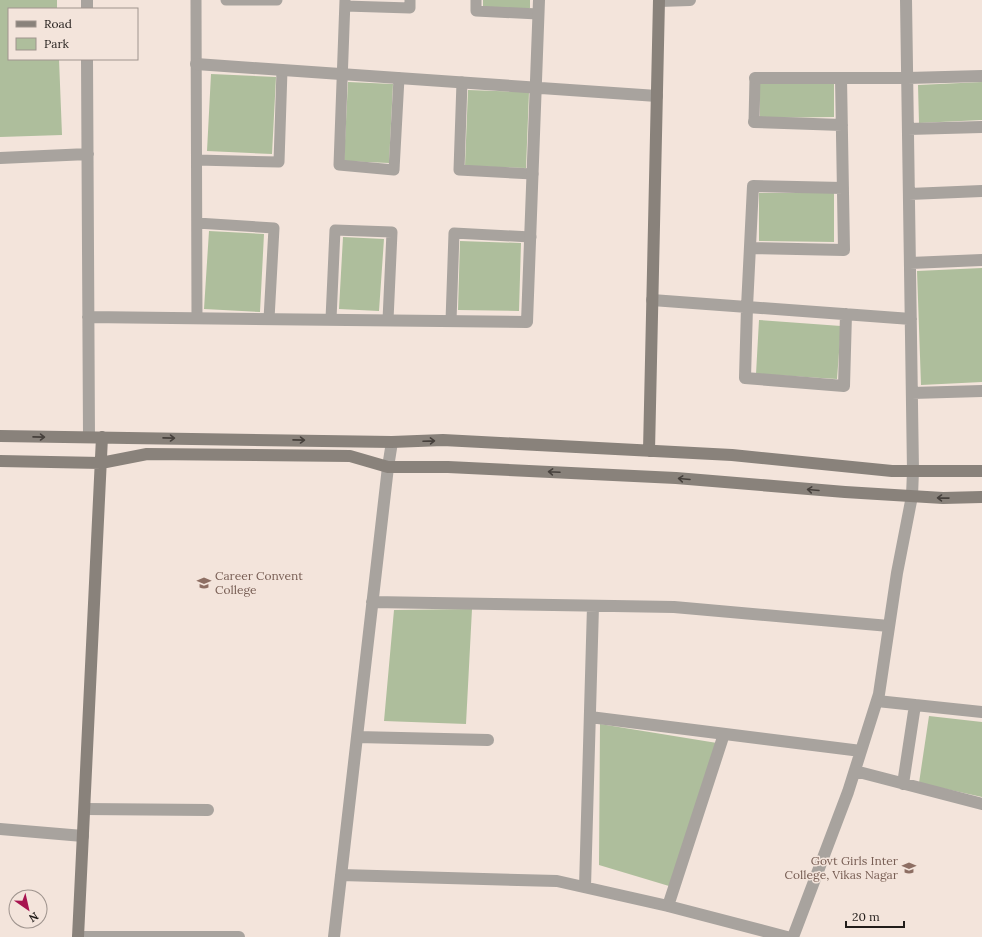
<svg xmlns="http://www.w3.org/2000/svg" width="982" height="937" font-family="Lora,serif">
  <style>
    .green { fill: #aebe9c }
    .lines { fill: none; stroke-linecap: round; stroke-linejoin: round }
    .lane { stroke: #a8a39e; stroke-width: 11 }
    .street { stroke: #a8a39e; stroke-width: 12 }
    .secondary { stroke: #89827b; stroke-width: 12 }
    .oneway { stroke: #46403c }
    .labels { text-anchor: middle; stroke-width: 3; stroke-linejoin: round; paint-order: stroke }
    .education-label { font-size: 12px; fill: #785e54; stroke: #f3e4db; text-anchor: start }
  </style>
  <rect width="100%" height="100%" fill="#f3e4db"/>
  <path class="green" d="M 0,0 L 57,0 L 57,9 L 9,9 L 9,59 L 59,59 L 62,135 L 0,137 Z
    M 483,0 L 530,0 L 530,8 L 483,8 Z
    M 211,74 L 276,77 L 272,154 L 207,151 Z
    M 348,82 L 393,84 L 389,163 L 344,161 Z
    M 982,82 L 982,120 L 919,123 L 918,85 Z
    M 760,83 L 834,83 L 834,117 L 760,118 Z
    M 468,90 L 529,92 L 526,168 L 465,166 Z
    M 759,193 L 834,193 L 834,242 L 759,241 Z
    M 209,231 L 264,234 L 260,312 L 204,309 Z
    M 343,237 L 384,239 L 379,311 L 339,309 Z
    M 460,241 L 521,243 L 519,311 L 458,310 Z
    M 982,268 L 982,382 L 921,385 L 917,271 Z
    M 759,320 L 841,326 L 837,379 L 756,374 Z
    M 472,609 L 466,724 L 384,721 L 394,610 Z
    M 929,716 L 982,722 L 982,797 L 919,783 Z
    M 600,724 L 717,743 L 669,886 L 599,865 Z"/>
  <g class="lines">
    <path class="lane" d="M 196,0 L 197,318
      M 226,0 L 277,0
      M 345,0 L 339,165 L 394,170 L 399,78
      M 476,0 L 476,11 L 538,14
      M 345,6 L 410,8 L 410,0
      M 462,82 L 459,170 L 533,174
      M 754,122 L 755,78
      M 197,160 L 279,162 L 282,70
      M 197,223 L 274,228 L 269,319
      M 331,319 L 335,230 L 392,232 L 388,320
      M 451,321 L 454,233 L 531,237"/>
    <path class="street" d="M 87,0 L 87,9
      M 659,1 L 690,0
      M 87,59 L 89,437
      M 196,64 L 657,96
      M 755,78 L 908,78 L 982,76
      M 754,122 L 842,125
      M 908,129 L 982,127
      M 0,158 L 88,154
      M 843,188 L 753,186 L 747,307 L 745,378 L 844,386 L 846,314
      M 909,194 L 982,191
      M 750,248 L 844,250 L 841,78
      M 910,263 L 982,260
      M 652,300 L 911,319
      M 88,317 L 527,322 L 539,0
      M 912,393 L 982,391
      M 372,602 L 674,607 L 889,626
      M 877,701 L 982,712
      M 590,717 L 861,751
      M 357,737 L 488,740
      M 855,771 L 982,804
      M 903,784 L 915,705
      M 85,809 L 208,810
      M 0,829 L 83,836
      M 341,875 L 557,881 L 668,906 L 787,937
      M 585,887 L 593,606
      M 668,906 L 724,734
      M 78,937 L 239,937
      M 334,937 L 388,467 L 392,442
      M 793,937 L 848,792 L 879,694 L 897,573 L 912,496 L 913,471 L 906,0"/>
    <path class="secondary" d="M 0,436 L 392,442 L 443,440 L 732,455 L 892,471 L 982,471
      M 649,451 L 659,0
      M 0,461 L 101,463 L 147,454 L 350,456 L 388,467 L 448,467 L 676,478 L 845,492 L 943,498 L 982,497
      M 78,937 L 102,437"/>
  </g>
  <defs><path id="oneway-shaft" d="M-6 0H5M1.5-3L5.5 0L1.5 3" fill="none" stroke-width="1.6" stroke-linecap="round" stroke-linejoin="round"/></defs>
  <g class="oneway">
    <use href="#oneway-shaft" transform="translate(39 437) rotate(1)"/>
    <use href="#oneway-shaft" transform="translate(169 438) rotate(1)"/>
    <use href="#oneway-shaft" transform="translate(299 440) rotate(1)"/>
    <use href="#oneway-shaft" transform="translate(429 441) rotate(-2)"/>
    <use href="#oneway-shaft" transform="translate(554 472) rotate(-177)"/>
    <use href="#oneway-shaft" transform="translate(684 479) rotate(-175)"/>
    <use href="#oneway-shaft" transform="translate(813 490) rotate(-175)"/>
    <use href="#oneway-shaft" transform="translate(943 498) rotate(-179)"/>
  </g>
  <defs>
    <symbol id="university-bare" viewBox="-9 -9 18 18"><path d="M0-5L7-2L0 1L-7-2ZM-4 1L0 2.5L4 1V4Q0 6-4 4Z" fill="#8d6e63" stroke="#f3e4db" stroke-width="2.5" paint-order="stroke"/></symbol>
  </defs>
  <g fill-rule="evenodd">
    <use href="#university-bare" x="194" y="573" width="20" height="20"/>
    <use href="#university-bare" x="899" y="858" width="20" height="20"/>
  </g>
  <g class="labels">
    <g class="education-label">
      <text x="215" y="580">Career Convent<tspan x="215" dy="14">College</tspan></text>
      <text x="898" y="865" text-anchor="end">Govt Girls Inter<tspan x="898" dy="14">College, Vikas Nagar</tspan></text>
    </g>
  </g>
  <rect x="8" y="8" width="130" height="52" fill="#f3e4db" stroke="#9f948e"/>
  <rect x="16" y="21" width="20" height="6" fill="#89827b" stroke="#9f948e"/>
  <text x="44" y="28" font-size="12" fill="#221d1a">Road</text>
  <rect x="16" y="38" width="20" height="12" fill="#aebe9c" stroke="#9f948e"/>
  <text x="44" y="48" font-size="12" fill="#221d1a">Park</text>
  <g transform="translate(28 909) rotate(146)"><circle r="19" fill="#f3e4db" stroke="#9f948e"/>
  <path d="M0-3L7 15L0 10L-7 15Z" fill="#a71450"/>
  <text y="-6" font-size="11" font-weight="bold" text-anchor="middle" fill="#221d1a">N</text>
  </g>
  <path d="M846 921v6h58v-6" fill="none" stroke="#221d1a" stroke-width="2"/>
  <text x="852" y="921" font-size="12" fill="#221d1a" stroke="#f3e4db" stroke-width="3" paint-order="stroke">20 m</text>
</svg>
